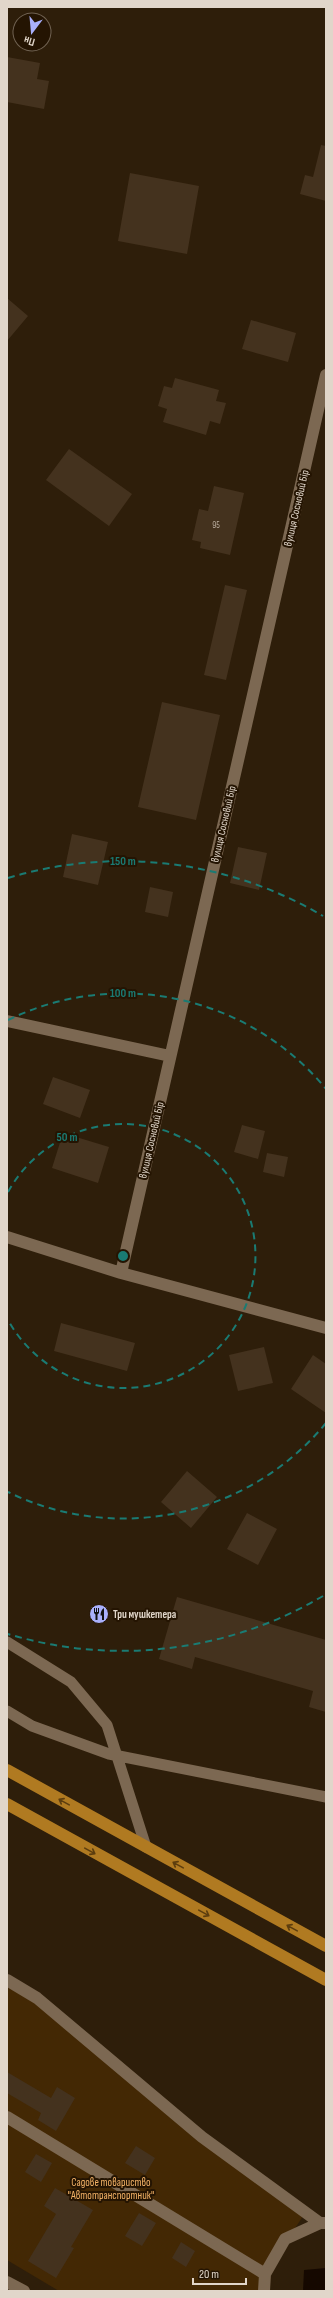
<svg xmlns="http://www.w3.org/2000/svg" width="333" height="2298" font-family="'Sofia Sans Condensed',sans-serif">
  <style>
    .green { fill: #432804 }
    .water { fill: #150800 }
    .building { fill: #44321e }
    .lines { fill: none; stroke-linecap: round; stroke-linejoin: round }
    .lane { stroke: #7c6852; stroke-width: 11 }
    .street { stroke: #7c6852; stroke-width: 12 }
    .primary { stroke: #b07a21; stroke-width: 12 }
    .oneway { stroke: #5c3d0e }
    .ring { fill: none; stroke: #1a7b73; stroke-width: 2; stroke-dasharray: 7 5 }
    .labels { text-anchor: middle; stroke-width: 4; stroke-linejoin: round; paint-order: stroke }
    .number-label { font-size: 9px; fill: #baad9f }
    .street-label { font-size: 11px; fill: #e1d6ca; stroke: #241402 }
    .poi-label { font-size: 11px; font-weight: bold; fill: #e1d6ca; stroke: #241402; text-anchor: start }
    .park-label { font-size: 11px; fill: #f3b266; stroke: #241402 }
    .centre { fill: #1a7b73; stroke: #241402; stroke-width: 2 }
    .ring-label { font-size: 12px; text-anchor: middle; font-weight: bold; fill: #1a7b73; stroke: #241402; stroke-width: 4; stroke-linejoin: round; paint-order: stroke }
  </style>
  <rect width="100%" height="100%" fill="#2e1e0a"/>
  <path class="green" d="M 7,1979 L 305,2213 L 265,2274 L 264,2291 L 59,2291 L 7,2260 Z"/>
  <path class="water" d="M 326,2268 L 326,2291 L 303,2291 L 304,2270 Z"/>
  <path class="building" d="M 7,57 L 40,63 L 37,79 L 49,81 L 44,109 L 7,102 Z
    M 321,145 L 326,146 L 326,201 L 300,194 L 305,175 L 313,177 Z
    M 130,173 L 199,186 L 187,254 L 118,241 Z
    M 7,298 L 28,316 L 7,341 Z
    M 251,320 L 296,333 L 288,362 L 242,349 Z
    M 175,378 L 219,390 L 216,401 L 226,403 L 220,424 L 210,421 L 206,435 L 163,422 L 167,409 L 158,406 L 164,386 L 172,388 Z
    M 69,449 L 132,494 L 109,526 L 46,480 Z
    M 214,486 L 244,493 L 230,555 L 200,548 L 201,542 L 192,540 L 199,509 L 208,511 Z
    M 225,585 L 247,590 L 226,680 L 204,675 Z
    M 162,702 L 220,715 L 196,820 L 138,807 Z
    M 72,834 L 108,842 L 98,885 L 63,877 Z
    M 238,847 L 267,853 L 259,890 L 230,883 Z
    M 150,887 L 173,892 L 168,917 L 145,912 Z
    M 53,1077 L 90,1090 L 80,1118 L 43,1104 Z
    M 242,1125 L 265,1131 L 258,1159 L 234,1152 Z
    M 63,1133 L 109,1147 L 98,1183 L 52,1168 Z
    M 267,1153 L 288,1157 L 284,1177 L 263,1172 Z
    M 61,1323 L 135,1343 L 127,1371 L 54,1351 Z
    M 264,1347 L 273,1383 L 238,1391 L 229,1355 Z
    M 313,1355 L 326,1364 L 326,1413 L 291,1389 Z
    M 187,1471 L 217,1497 L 191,1528 L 161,1502 Z
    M 247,1513 L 277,1529 L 258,1565 L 227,1549 Z
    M 177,1597 L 326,1640 L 326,1712 L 309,1707 L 313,1691 L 195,1657 L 192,1669 L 159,1659 Z
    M 7,2072 L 51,2098 L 57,2087 L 75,2098 L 56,2131 L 38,2120 L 41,2113 L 7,2093 Z
    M 136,2146 L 155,2158 L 145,2175 L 125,2163 Z
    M 36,2154 L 52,2163 L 41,2182 L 25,2172 Z
    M 55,2188 L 93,2210 L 71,2247 L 74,2248 L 56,2278 L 28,2261 L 56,2214 L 44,2206 Z
    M 139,2213 L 156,2223 L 142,2246 L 125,2236 Z
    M 181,2242 L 195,2251 L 186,2267 L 172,2258 Z"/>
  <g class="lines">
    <path class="lane" d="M 7,1642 L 71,1682 L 107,1725 L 146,1847
      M 7,1711 L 32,1726 L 109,1754 L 326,1797"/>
    <path class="street" d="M 7,1021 L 170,1056
      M 7,1237 L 121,1273 L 326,1328
      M 121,1273 L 326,375
      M 7,1980 L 37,1998 L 202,2137 L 320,2223
      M 7,2117 L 265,2274
      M 7,2282 L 24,2291
      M 264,2291 L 265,2274 L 285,2239 L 320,2223 L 325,2223"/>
    <path class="primary" d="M 7,1770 L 326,1946
      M 7,1804 L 326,1980"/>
  </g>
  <defs><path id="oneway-shaft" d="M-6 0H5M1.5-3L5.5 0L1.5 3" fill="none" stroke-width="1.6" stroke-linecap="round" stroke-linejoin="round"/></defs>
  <g class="oneway">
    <use href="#oneway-shaft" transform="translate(64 1802) rotate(-151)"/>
    <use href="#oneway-shaft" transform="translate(90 1851) rotate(29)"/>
    <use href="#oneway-shaft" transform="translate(178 1865) rotate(-151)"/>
    <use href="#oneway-shaft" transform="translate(204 1913) rotate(29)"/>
    <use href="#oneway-shaft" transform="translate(292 1928) rotate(-151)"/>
  </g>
  <g class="ring">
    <path d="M8 1192A132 132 0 1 1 8 1320"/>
    <path d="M326 1423A263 263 0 0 1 8 1492M8 1020A263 263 0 0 1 326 1089"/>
    <path d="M323 1596A395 395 0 0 1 8 1634M8 878A395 395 0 0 1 323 916"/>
  </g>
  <defs>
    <symbol id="restaurant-disc" viewBox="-11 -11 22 22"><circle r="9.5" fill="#a9b0fc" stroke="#241402"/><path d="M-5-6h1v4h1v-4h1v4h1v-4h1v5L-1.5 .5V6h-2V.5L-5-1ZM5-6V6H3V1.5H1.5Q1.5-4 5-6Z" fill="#111"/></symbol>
  </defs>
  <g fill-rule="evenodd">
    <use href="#restaurant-disc" x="88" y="1603" width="22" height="22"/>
  </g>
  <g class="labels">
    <g class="number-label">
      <text x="216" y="528">95</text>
    </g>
    <g class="street-label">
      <text transform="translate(296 508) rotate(-77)" y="4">вулиця Сосновий Бір</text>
      <text transform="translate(223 824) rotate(-77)" y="4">вулиця Сосновий Бір</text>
      <text transform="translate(151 1140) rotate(-77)" y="4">вулиця Сосновий Бір</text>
    </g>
    <g class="poi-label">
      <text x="113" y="1618">Три мушкетера</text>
    </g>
    <g class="park-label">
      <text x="111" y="2186">Садове товариство<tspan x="111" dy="13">"Автотранспортник"</tspan></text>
    </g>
  </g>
  <circle cx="123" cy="1256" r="6" class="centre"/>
  <g class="ring-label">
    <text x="123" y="865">150 m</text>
    <text x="123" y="997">100 m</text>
    <text x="67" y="1141">50 m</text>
  </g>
  <rect width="333" height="2298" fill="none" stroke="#e1d6ca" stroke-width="16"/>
  <g transform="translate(32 32) rotate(196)"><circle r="19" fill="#241402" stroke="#706252"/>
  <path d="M0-3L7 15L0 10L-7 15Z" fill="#a9b0fc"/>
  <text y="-6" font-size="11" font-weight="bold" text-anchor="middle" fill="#e1d6ca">Пн</text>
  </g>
  <path d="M193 2278v6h53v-6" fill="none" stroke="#e1d6ca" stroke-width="2"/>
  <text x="199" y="2278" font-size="12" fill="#e1d6ca" stroke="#241402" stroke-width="3" paint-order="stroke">20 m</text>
</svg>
